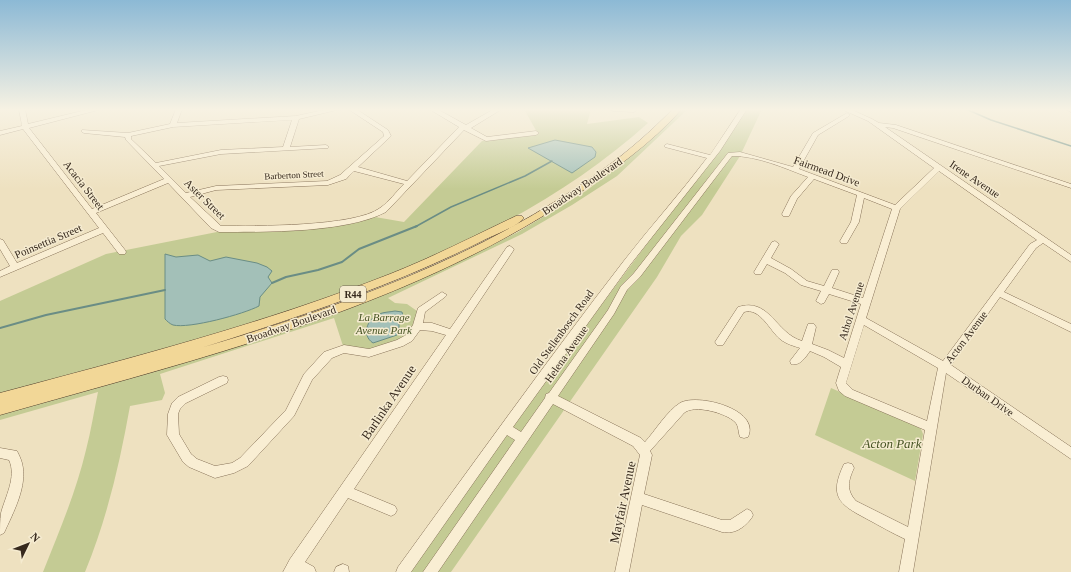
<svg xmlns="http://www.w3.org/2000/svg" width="1071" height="572" font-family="'Times New Roman',serif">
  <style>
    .green { fill: #c4cb94 }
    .water { fill: #a3c0b8; stroke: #6a8d85 }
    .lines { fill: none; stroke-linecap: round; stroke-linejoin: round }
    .stream-far1 { stroke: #6a8d85; stroke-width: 1.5 }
    .stream { stroke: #6a8d85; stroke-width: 2 }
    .minor-casing { stroke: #877258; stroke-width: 1 }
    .major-casing { stroke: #54402d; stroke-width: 1 }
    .minor { fill: #f9eed3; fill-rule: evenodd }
    .major { fill: #f2d797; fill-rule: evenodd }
    .labels { text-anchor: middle; stroke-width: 3; stroke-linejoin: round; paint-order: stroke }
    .far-street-label { font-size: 9px; fill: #36291d; stroke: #f5ebd0 }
    .shield { fill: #f5ebd0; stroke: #6f6353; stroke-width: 1 }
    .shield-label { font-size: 10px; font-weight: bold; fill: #36291d }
    .street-label { font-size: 11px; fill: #36291d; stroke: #f5ebd0 }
    .park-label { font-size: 11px; font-style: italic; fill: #465323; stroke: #f5ebd0 }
    .near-street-label { font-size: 13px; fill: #36291d; stroke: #f5ebd0 }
    .near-park-label { font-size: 13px; font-style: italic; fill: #465323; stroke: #f5ebd0 }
  </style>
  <rect width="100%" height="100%" fill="#eee1c0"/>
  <path class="green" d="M 524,109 L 591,109 L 587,124 L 639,117 L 648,123 C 476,278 217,334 0,394 L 0,301 L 106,254 L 222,231 L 347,224 L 375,217 L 404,222 L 482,141 L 538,134 Z
    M 683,109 L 688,109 L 617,176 L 572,205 L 522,234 L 388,298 L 395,303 L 407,304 L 417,311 L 415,324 L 409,333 L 403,339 L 371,350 L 343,346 L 334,318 L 160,374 L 165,393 L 162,400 L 130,406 C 120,462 107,519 85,572 L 43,572 C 59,532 76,492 86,450 C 91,431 94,411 98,392 L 0,420 L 0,414 L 264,338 L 315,321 L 454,264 L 518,232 L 586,191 L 635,153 Z
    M 748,109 L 762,109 L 740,156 L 702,215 L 681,236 L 657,277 L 451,572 L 408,572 L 569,348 Z
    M 831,388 L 915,425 L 921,429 L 923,434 L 915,481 L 815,435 Z"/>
  <path class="water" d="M 555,140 L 592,147 L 596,152 L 595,157 L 572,173 L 528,148 Z
    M 165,254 L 176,257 L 198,255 L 210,261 L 226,257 L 257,263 L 267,267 L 272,271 L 268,277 L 272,283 L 260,297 L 259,306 C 244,314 189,329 173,325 C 170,324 167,321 165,319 Z
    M 395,311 L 402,312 L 403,316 L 399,318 L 399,329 L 397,335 L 373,343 C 361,335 367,319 379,314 C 384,312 390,312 395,311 Z"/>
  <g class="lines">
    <path class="stream-far1" d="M 966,109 L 991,120 L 1071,146
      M 415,227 L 451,207 L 525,176 L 552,161"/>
    <path class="stream" d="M 272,283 L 286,277 L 318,270 L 342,262 L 359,249 L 417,226
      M 0,328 L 46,315 L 165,290"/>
    <defs>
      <path id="minor" d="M 19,109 L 25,109 L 28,124 L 90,109 L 102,109 L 29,128 L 92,209 L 164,179 L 126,140 L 125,137 L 84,133 L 82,132 L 82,130 L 128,133 L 170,124 L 176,109 L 182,109 L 177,123 L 296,116 L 328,109 L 341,109 L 299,119 L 290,147 L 326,145 L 329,147 L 328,148 L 221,154 L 159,166 L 186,193 L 216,186 L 327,181 L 340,175 L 384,136 L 383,132 L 348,109 L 356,109 L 388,130 L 391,136 L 358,167 L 407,181 L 459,127 L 429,109 L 437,109 L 466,125 L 494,109 L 502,109 L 471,128 L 487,137 L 536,131 L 539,133 L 536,135 L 486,141 L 464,130 L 386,212 C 346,233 265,232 219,232 L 211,228 L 168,183 L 96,213 L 125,250 L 126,252 L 125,254 L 119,254 L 103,233 L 0,277 L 0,271 L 10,266 L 0,249 L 0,239 L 3,240 L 17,263 L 99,228 L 23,129 L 0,135 L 0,131 L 22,126 ZM 292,120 L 283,147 L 221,150 L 156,163 L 131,139 L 131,136 L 173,127 ZM 354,171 L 404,184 C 396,192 389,202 380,208 C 355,227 254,226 221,226 L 190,197 L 216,190 L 328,185 L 346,179 Z
        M 610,109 L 637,109 L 637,110 L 634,112 L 613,111 Z
        M 741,109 L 747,109 L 720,151 L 630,265 L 513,427 L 521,432 L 545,398 L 546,394 L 549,393 L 608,310 L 621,286 L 634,273 L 728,153 L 740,152 L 793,167 L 813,133 L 847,113 L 850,115 L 849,116 L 818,135 L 799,169 L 895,205 L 934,168 L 868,121 L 841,109 L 850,109 L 872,119 L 879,123 L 896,125 L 1071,184 L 1071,188 L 893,128 L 885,127 L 1071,255 L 1071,262 L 1043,243 L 1036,248 L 1004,292 L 1071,324 L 1071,332 L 1000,297 L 951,365 L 1071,447 L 1071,459 L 946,373 L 913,572 L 899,572 L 905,539 C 892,533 880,526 867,519 C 838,504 829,496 844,464 L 848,463 L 852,464 L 854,468 C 848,481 846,490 856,501 L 908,527 L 925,430 L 845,396 L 839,391 L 836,383 L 841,367 L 824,357 L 810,351 C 806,357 799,367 791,364 L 790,361 L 800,348 C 794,346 786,344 780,339 C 770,331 760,307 744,312 L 723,345 L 717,345 L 715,342 L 738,307 C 770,297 775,333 802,341 L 808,324 L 814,324 L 816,327 L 812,344 L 828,350 L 844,358 L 861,304 L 829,294 L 824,303 L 821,304 L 816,301 L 821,291 L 801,285 L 785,273 L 767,264 L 761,274 L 755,274 L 754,272 L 772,242 L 775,241 L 779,244 L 771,258 L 791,269 L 807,281 L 824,286 L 832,270 L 838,270 L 839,272 L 832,288 L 863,298 L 892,209 L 864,198 L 859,222 L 847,243 L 841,243 L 840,241 L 851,222 L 857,195 L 814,179 L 797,199 L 789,216 L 783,216 L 782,214 L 791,196 L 808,177 C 784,168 758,156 732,156 L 640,277 L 627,290 L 614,314 L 558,396 L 641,438 L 645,442 C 655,431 667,411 680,403 C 697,393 761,409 748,437 L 744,438 L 740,437 C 738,432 739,426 735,422 C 726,413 694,404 684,413 L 650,451 L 652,455 L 644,494 L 722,520 L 730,520 L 747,509 L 751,511 L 753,515 C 751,521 740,531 732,532 C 729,533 725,532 722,532 L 642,505 L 629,572 L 615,572 L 640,455 L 633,446 L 553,404 L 438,572 L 423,572 L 515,440 L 507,435 L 411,572 L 396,572 L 398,567 C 472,465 546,362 623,262 C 650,227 680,194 707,158 L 665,147 L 665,145 L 667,144 L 710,155 ZM 939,171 L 1037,240 L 1030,244 L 943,361 L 866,318 L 900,209 ZM 864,325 L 938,368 L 927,421 L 853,390 L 846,383 Z
        M 1066,109 L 1071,109 L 1071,112 Z
        M 510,246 L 514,249 L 513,251 L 354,489 L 395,506 L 397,510 L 395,514 L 391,516 L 348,498 L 305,562 L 314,567 L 316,572 L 283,572 L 290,559 L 446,335 L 432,331 L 420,330 L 412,341 L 403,346 L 369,357 L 344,353 L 332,358 L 312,380 L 294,416 L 248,466 L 234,473 L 215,478 L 189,467 L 183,462 L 167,435 L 168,414 L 172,403 L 178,397 L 219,377 L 223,376 L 227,377 L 228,380 L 227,383 L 186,403 L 180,409 L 178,414 L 179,434 L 191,454 L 197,459 L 215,466 L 232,463 L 240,458 L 286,410 L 304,374 L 324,352 L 344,345 L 369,349 L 397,340 L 406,335 L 413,325 L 418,308 L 442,292 L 447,295 L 445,297 L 425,312 L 423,323 L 432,323 L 450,329 L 507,247 Z
        M 0,448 L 17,451 C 19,455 21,459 22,463 C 28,486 13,513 4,533 L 0,535 C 0,528 0,520 1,513 C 5,497 17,477 9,460 L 0,458 Z
        M 343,564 L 348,566 L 349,572 L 334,572 L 336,567 Z"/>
      <path id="major" d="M 673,109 L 682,109 C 651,144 611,172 573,197 C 401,311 196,359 0,415 L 0,393 C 131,358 263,324 390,274 C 433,257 474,236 516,216 L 522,216 L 524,218 C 518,226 494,235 484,240 C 395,285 299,317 204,347 C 343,306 484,256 602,170 C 628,152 651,131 673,109 Z"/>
    </defs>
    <use href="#minor" class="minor-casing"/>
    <use href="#major" class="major-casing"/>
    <use href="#minor" class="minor"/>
    <use href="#major" class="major"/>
  </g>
  <linearGradient id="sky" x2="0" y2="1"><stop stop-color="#8cb9d5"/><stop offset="0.58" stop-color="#f7f2e3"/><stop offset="1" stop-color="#f7f2e3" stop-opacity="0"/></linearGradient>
  <rect width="1071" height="189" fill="url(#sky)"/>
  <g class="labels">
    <g class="far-street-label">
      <text transform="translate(294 175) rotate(-3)" y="3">Barberton Street</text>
    </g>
    <rect class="shield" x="340" y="286" width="26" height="16" rx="3"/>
    <g class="shield-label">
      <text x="353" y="298">R44</text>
    </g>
    <g class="street-label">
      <text transform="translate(827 171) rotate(20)" y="4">Fairmead Drive</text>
      <text transform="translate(975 179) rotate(34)" y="4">Irene Avenue</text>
      <text transform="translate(84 185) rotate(52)" y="4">Acacia Street</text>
      <text transform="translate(582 186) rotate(-34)" y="4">Broadway Boulevard</text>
      <text transform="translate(205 199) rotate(44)" y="4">Aster Street</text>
      <text transform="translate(48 241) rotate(-23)" y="4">Poinsettia Street</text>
      <text transform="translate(851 311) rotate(-72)" y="4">Athol Avenue</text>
      <text transform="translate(291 324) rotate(-19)" y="4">Broadway Boulevard</text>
      <text transform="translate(561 332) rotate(-54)" y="4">Old Stellenbosch Road</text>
      <text transform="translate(966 337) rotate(-53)" y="4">Acton Avenue</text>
      <text transform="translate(566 354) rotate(-55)" y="4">Helena Avenue</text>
      <text transform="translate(988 396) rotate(35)" y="4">Durban Drive</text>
    </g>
    <g class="park-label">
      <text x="384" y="321">La Barrage<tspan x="384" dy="13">Avenue Park</tspan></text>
    </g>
    <g class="near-street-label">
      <text transform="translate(388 402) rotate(-56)" y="5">Barlinka Avenue</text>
      <text transform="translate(622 502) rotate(-78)" y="5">Mayfair Avenue</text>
    </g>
    <g class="near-park-label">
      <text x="892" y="448">Acton Park</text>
    </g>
  </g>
  <g transform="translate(28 544) rotate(47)" stroke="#f5ebd0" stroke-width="3" paint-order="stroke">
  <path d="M0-3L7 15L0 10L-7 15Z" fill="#36291d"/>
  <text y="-6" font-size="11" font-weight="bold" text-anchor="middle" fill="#36291d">N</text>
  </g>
</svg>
